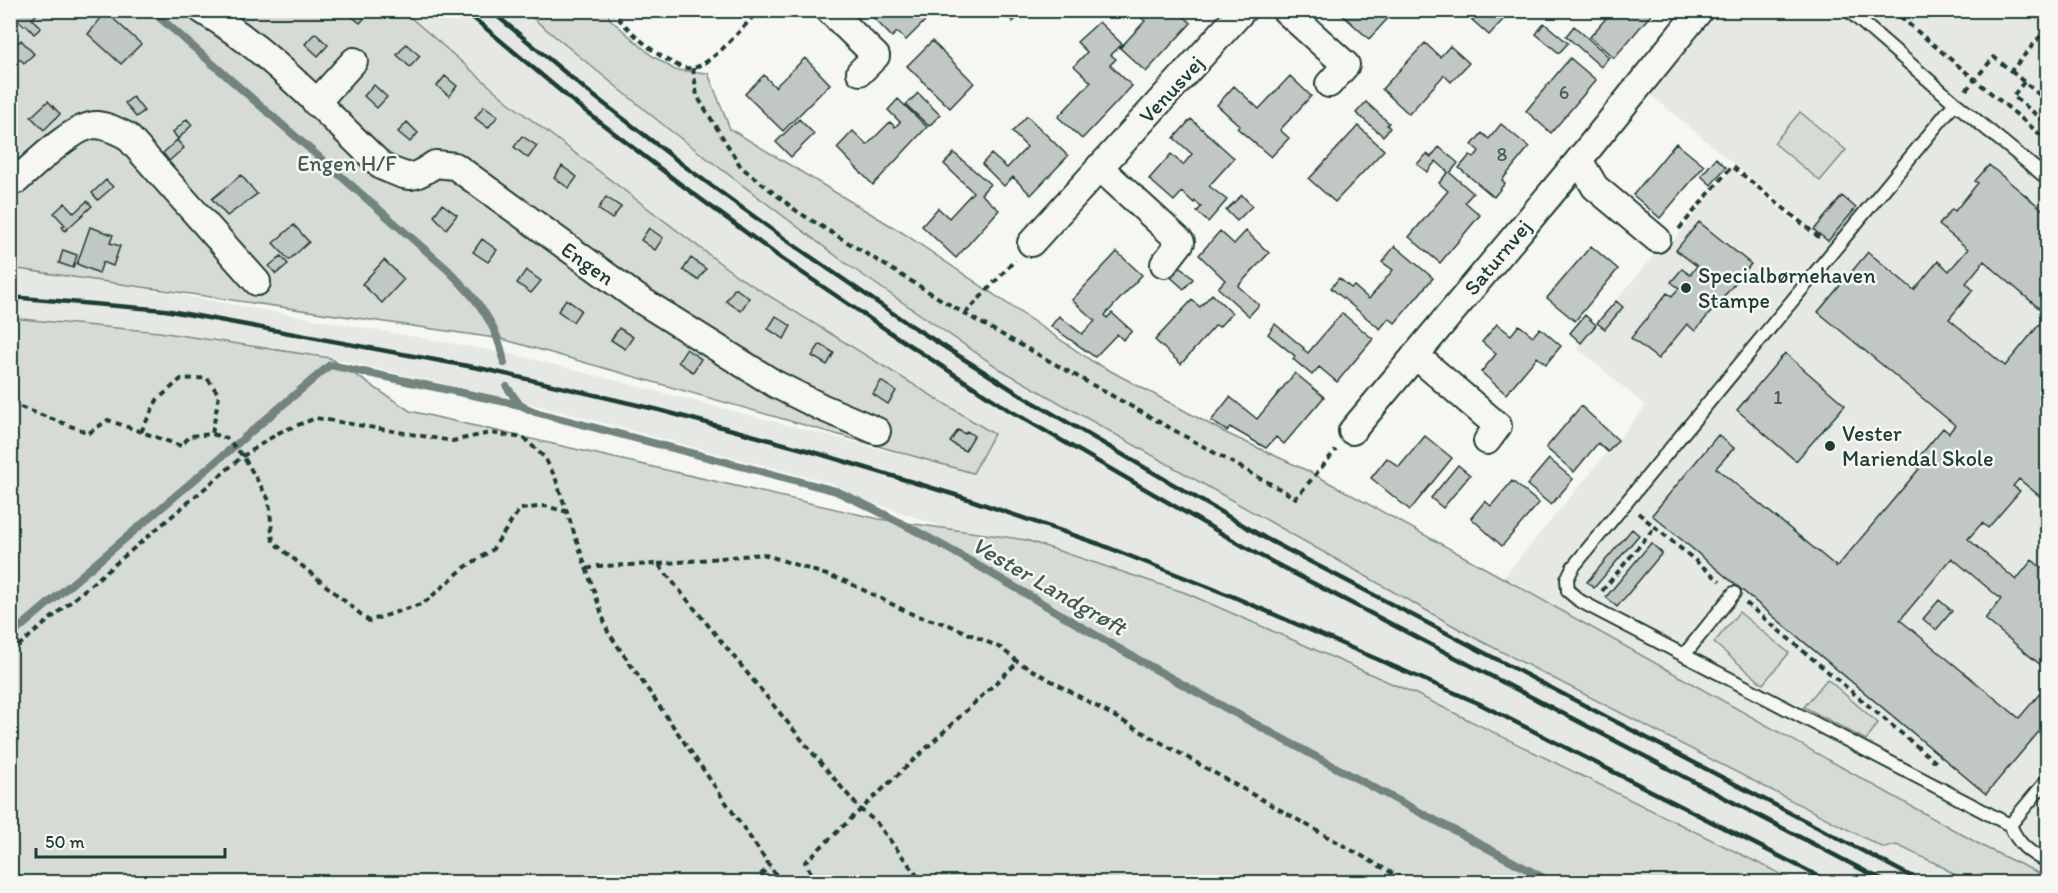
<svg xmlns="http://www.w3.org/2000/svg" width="2058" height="893" font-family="Itim,sans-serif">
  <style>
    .built { fill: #e6e8e4 }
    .green { fill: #d6dbd6; stroke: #7a8c85; stroke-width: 1.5 }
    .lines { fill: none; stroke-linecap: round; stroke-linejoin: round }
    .stream { stroke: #72847d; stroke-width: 8 }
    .building { fill: #c1c8c3; stroke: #1f3d34; stroke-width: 1.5; fill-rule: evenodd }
    .service-casing { stroke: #1f3d34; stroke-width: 16 }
    .minor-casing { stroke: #1f3d34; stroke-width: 30 }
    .path { stroke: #1f3d34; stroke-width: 4; stroke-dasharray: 6 4.5; stroke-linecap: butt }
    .service { stroke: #f6f6f2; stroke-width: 12 }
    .minor { stroke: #f6f6f2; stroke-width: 26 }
    .rail { stroke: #1f3d34; stroke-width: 4.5 }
    .poi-dot { fill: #1f3d34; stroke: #f6f6f2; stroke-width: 2 }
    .labels { text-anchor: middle; stroke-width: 5; stroke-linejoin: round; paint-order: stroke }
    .number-label { font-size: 20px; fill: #486058 }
    .street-label { font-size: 22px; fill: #1f3d34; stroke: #f6f6f2 }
    .park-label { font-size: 22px; fill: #445d54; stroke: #f6f6f2 }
    .poi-label { font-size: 22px; fill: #1f3d34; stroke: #f6f6f2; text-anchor: start }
    .water-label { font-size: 24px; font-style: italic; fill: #425a52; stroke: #f6f6f2 }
  </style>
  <rect width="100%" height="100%" fill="#f6f6f2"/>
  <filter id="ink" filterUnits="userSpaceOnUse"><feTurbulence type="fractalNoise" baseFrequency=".0167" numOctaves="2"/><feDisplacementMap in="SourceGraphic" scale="12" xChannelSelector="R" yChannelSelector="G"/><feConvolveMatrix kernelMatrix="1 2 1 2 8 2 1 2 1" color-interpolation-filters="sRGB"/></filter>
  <g filter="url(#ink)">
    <path class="built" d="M 403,11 L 524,11 L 667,128 L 848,265 L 1000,369 L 1475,638 L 1884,848 L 1897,845 L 1941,866 L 1966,882 L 1797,882 L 1418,695 L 1186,593 L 1026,540 L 946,528 L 860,498 L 834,484 L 528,403 L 330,358 L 159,332 L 11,318 L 11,268 L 123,285 L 516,355 L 973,473 L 994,434 L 737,276 L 508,102 Z
      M 1720,11 L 2047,11 L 2047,877 L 1988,849 L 1503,578 L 1646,406 L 1577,348 L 1659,249 L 1664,252 L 1732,169 L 1798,224 L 1801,220 L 1650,94 Z"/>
    <path class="green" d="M 11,11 L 403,11 L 508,102 L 737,276 L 994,434 L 973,473 L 502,339 L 11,268 Z
      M 524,11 L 607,11 L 610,19 L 651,55 L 675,70 L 708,73 L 730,129 L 903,233 L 1092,361 L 1226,433 L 1308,471 L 1503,578 L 1988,849 L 2047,877 L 2047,882 L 1966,882 L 1941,866 L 1897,845 L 1884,848 L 1475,638 L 1000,369 L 848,265 L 667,128 Z
      M 1800,112 L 1846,150 L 1820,181 L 1774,143 Z
      M 10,318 L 159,332 L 330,358 L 410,411 L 879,519 L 1026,540 L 1186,593 L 1418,695 L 1797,882 L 11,882 Z
      M 1739,612 L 1789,653 L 1763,684 L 1714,643 Z
      M 1827,679 L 1878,723 L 1866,740 L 1804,707 Z"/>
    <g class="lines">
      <path class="stream" d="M 151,10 L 447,269 C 475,297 498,323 504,363
        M 507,387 L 520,405 L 535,412 L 836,491 C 941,539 1037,602 1137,659 C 1274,736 1413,808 1551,882
        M 10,636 L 330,365 L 520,405"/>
    </g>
    <path class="building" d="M 12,10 L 41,10 L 32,19 L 41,28 L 34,34 L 26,25 L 24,26 L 10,12 Z
      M 347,10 L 368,10 L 370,12 L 360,23 L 346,12 Z
      M 866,10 L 935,10 L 935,11 L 906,40 L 897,32 L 892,37 Z
      M 1002,10 L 1024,10 L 1013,22 Z
      M 1177,10 L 1191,23 L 1146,72 L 1120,48 L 1145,21 L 1134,11 Z
      M 1337,10 L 1384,10 L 1390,16 L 1369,39 Z
      M 1461,10 L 1512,10 L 1489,35 Z
      M 1613,10 L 1655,10 L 1614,58 L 1590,37 Z
      M 106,12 L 141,44 L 121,64 L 88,34 Z
      M 1099,22 L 1122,44 L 1111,55 L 1116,59 L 1110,65 L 1132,86 L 1082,139 L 1058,117 L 1091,82 L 1074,66 L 1087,52 L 1077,42 Z
      M 1544,23 L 1568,43 L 1559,53 L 1536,34 Z
      M 1574,26 L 1609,57 L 1601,67 L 1566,36 Z
      M 315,33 L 328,45 L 318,56 L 305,44 Z
      M 21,40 L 34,54 L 24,63 L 20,59 L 10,68 L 10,46 L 13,48 Z
      M 932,41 L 974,83 L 950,108 L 907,66 Z
      M 1425,43 L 1440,57 L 1450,46 L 1469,63 L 1451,82 L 1444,75 L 1409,114 L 1382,89 Z
      M 406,44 L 420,56 L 410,67 L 397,55 Z
      M 805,58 L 830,84 L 783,131 L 745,94 L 764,75 L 775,87 Z
      M 1570,58 L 1596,80 L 1551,133 L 1526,111 Z
      M 445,76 L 457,86 L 449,96 L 437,86 Z
      M 1290,76 L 1311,96 L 1280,130 L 1289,138 L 1271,157 L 1237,128 L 1240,126 L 1217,105 L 1234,86 L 1259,109 Z
      M 374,85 L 387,97 L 377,108 L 364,96 Z
      M 918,93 L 940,115 L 929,126 L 906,105 Z
      M 133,97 L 144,111 L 136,117 L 125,103 Z
      M 898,99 L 927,127 L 873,185 L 837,148 L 853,131 L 867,145 L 890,122 L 895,127 L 900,122 L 888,110 Z
      M 48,101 L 60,114 L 44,130 L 31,117 Z
      M 1366,102 L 1389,123 L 1387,125 L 1390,128 L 1383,136 L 1356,113 Z
      M 484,106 L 498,116 L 488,128 L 475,118 Z
      M 1027,116 L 1068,156 L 1031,195 L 1013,177 L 1004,186 L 982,164 L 991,154 L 1007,168 L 1027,147 L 1012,132 Z
      M 187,119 L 192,125 L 178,139 L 173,132 Z
      M 799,119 L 814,134 L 791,157 L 776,142 Z
      M 1191,119 L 1234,158 L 1209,186 L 1227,200 L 1208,222 L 1197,212 L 1201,207 L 1195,201 L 1194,203 L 1182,192 L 1174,201 L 1149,179 L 1171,154 L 1183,165 L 1192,154 L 1174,138 Z
      M 407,122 L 418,133 L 410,142 L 398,132 Z
      M 1501,124 L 1529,147 L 1502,180 L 1505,183 L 1494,197 L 1459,168 L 1470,155 L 1474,158 L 1479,151 L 1472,145 L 1482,133 L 1489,139 Z
      M 1358,126 L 1384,150 L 1335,202 L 1309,179 Z
      M 522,136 L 537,146 L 528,158 L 514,147 Z
      M 177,140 L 184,148 L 169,161 L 163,153 Z
      M 1676,143 L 1704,166 L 1660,218 L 1633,195 Z
      M 1439,147 L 1458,163 L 1450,173 L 1473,193 L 1465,202 L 1480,215 L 1440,263 L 1409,237 L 1448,191 L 1439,183 L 1448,172 L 1436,161 L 1427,172 L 1417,164 L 1427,154 L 1431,157 Z
      M 954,153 L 990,184 L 981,194 L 999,210 L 956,258 L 922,226 L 938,208 L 949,218 L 973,192 L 944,164 Z
      M 1716,158 L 1726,167 L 1711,185 L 1701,176 Z
      M 1989,165 L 2048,214 L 2048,503 L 2019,479 L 2013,486 L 2020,491 L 1988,528 L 1982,523 L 1968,539 L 2016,580 L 2032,560 L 2048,573 L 2048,671 L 1985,619 L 2001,599 L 1952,558 L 1900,620 L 2019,718 L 2048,684 L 2048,721 L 1986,794 L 1652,515 L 1718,435 L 1734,448 L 1716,468 L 1837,567 L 1919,469 L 1913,464 L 1943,428 L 1949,433 L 1955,425 L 1818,312 L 1868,252 L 1914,290 L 1938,261 L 1949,271 L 1968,249 L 1939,225 L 1952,209 L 1955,211 L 1978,183 L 1975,181 ZM 1984,261 L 2047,315 L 2005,366 L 1949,319 L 1973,290 L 1966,283 Z
      M 562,166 L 577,177 L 569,188 L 554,178 Z
      M 241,175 L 257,194 L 227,216 L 212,199 Z
      M 106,180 L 113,187 L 98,200 L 92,193 Z
      M 1242,195 L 1252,206 L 1237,221 L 1226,210 Z
      M 1842,196 L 1856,208 L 1828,241 L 1814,230 Z
      M 606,197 L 621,207 L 612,219 L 598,209 Z
      M 87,201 L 92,206 L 65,231 L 62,227 L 65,225 L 54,213 L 65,203 L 74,213 Z
      M 442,204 L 457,215 L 446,229 L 434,216 Z
      M 1699,222 L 1751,264 L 1695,331 L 1687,324 L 1658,359 L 1631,338 L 1667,293 L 1672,296 L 1679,288 L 1671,282 L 1682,269 L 1690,275 L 1697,266 L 1676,250 Z
      M 294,225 L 309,242 L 289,260 L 273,243 Z
      M 90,227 L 113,235 L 110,243 L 120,246 L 113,266 L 103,262 L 99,273 L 77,264 Z
      M 649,228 L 663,238 L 655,250 L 641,240 Z
      M 1220,231 L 1234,244 L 1246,231 L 1269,253 L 1238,286 L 1259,305 L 1249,316 L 1218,288 L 1225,280 L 1199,255 Z
      M 482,239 L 497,250 L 488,262 L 473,252 Z
      M 1395,246 L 1433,278 L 1395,323 L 1389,318 L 1380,329 L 1331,288 L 1339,278 L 1351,288 L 1354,286 L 1369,299 L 1393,270 L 1382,262 Z
      M 1591,246 L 1618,269 L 1575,321 L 1547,298 Z
      M 63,250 L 77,255 L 73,268 L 59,263 Z
      M 1117,252 L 1142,275 L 1105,315 L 1107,318 L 1112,313 L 1132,331 L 1123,340 L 1117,334 L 1095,357 L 1051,326 L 1059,316 L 1082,334 L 1095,321 L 1072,300 Z
      M 281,256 L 288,264 L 276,274 L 269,266 Z
      M 691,258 L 706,269 L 698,280 L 683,270 Z
      M 384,260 L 404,279 L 382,303 L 362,284 Z
      M 1177,263 L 1193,279 L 1184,289 L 1167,274 Z
      M 526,270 L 541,281 L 531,293 L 517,283 Z
      M 735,288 L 749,298 L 741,311 L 726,301 Z
      M 1212,294 L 1232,313 L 1219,327 L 1216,325 L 1181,364 L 1155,340 L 1192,300 L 1200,307 Z
      M 566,299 L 581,310 L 573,322 L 558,311 Z
      M 1616,301 L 1623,307 L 1605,329 L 1597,323 Z
      M 1342,313 L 1373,339 L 1337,382 L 1319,367 L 1312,375 L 1293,359 L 1295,356 L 1268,334 L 1275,324 L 1304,348 L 1303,349 L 1308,353 Z
      M 1585,315 L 1596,325 L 1581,343 L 1570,333 Z
      M 776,316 L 791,326 L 784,339 L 768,329 Z
      M 1497,324 L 1511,335 L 1519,325 L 1533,336 L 1540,328 L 1561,346 L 1546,364 L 1537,357 L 1506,394 L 1481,372 L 1496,354 L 1482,342 Z
      M 619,328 L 633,337 L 625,349 L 611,340 Z
      M 820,344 L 834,353 L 827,365 L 812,356 Z
      M 686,349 L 701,359 L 693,372 L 678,362 Z
      M 1785,353 L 1845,405 L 1796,461 L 1737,410 Z
      M 1295,373 L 1324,397 L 1284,444 L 1276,437 L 1266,448 L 1230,427 L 1227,431 L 1211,421 L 1230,397 L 1257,419 Z
      M 881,381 L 896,391 L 888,404 L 873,394 Z
      M 1581,406 L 1618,440 L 1608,452 L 1598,443 L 1574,472 L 1546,448 Z
      M 958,430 L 965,434 L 967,431 L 974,436 L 965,451 L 950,442 Z
      M 1425,436 L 1452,458 L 1410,510 L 1371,478 L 1387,458 L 1399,467 Z
      M 1549,459 L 1573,479 L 1551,505 L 1527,485 Z
      M 1458,465 L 1470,475 L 1443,508 L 1431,498 Z
      M 1512,481 L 1539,503 L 1502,546 L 1471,518 L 1485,501 L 1491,506 Z
      M 1632,529 L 1639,535 L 1594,588 L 1587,582 Z
      M 1651,543 L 1662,553 L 1617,607 L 1606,597 Z
      M 1939,600 L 1952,611 L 1936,630 L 1923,619 Z"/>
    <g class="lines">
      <defs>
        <path id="service" d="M 1848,10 L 1955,103
          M 2048,179 L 1955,103 L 1573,567 L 1567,579 L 1568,591 L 1580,601 L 2010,825 L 2048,779
          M 1684,655 L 1734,593
          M 2010,825 C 2018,844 2029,853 2048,862"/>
        <path id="minor" d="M 202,10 C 271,51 325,112 383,167 C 410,178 410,181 435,164 L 455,166 L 636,297 L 775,384 L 821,407 L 877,431
          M 829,10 L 876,56 L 860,72
          M 1285,10 L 1346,65 L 1329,84
          M 316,103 L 354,61
          M 1579,160 L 1595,187 L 1657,239
          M 1099,167 L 1181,242 L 1164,264
          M 10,182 L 17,180 C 34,165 75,124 97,125 C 108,126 117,131 127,136 L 257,282
          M 1031,243 L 1243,10
          M 1415,355 L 1498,426 L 1487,441
          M 1352,431 L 1579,160 L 1700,10"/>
      </defs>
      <use href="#service" class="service-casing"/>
      <use href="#minor" class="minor-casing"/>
      <path class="path" d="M 611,10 C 625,27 670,72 693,68 C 713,64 745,25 759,10
        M 1892,10 L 2048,141
        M 693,68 L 697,96 L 741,167 L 798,212 L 965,314 L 1296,498 L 1336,450
        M 2011,71 L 2048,102
        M 2024,82 L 2013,96 L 2048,124
        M 1966,90 L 1994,57 L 2011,71 L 2048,27
        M 1679,229 L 1732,166 L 1820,238
        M 965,314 L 1015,260
        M 10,405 L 15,405 L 89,433 L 108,420 L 181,446 L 190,436 L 212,434 L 226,438 L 231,443 L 243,456 L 269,500 L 273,542 L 369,621 L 424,603 L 464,568 L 492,550 L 520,509 L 545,506 L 568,512
        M 141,432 L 157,400 L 181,379 L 207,378 L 219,395 L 212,434
        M 1638,513 L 1720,581
        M 658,564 L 763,554 L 845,581 L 914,615 L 949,625 L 1001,648 L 1018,662 L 1408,882
        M 587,569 L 598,566 L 658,564 L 820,762 L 860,809 L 876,822 L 922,882
        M 1602,591 L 1655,527
        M 1746,603 L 1938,764
        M 10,653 L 243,456 L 280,432 L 316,418 L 452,441 L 490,433 L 524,438 L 545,458 L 555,477 L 608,632 L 781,882
        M 753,882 L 769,867
        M 816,882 L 805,862 L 1018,662"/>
      <use href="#service" class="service"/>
      <use href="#minor" class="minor"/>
      <path class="rail" d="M 464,10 L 575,103 L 679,183 L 782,259 L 897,337 L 1009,410 L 1257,554 L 1886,882
        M 490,10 L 585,89 L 687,168 L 792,244 L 907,323 L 1019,394 L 1265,538 L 1922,882
        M 10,297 L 165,310 L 484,369 L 659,410 L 810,451 L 962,497 L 1099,544 L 1234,597 L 1478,703 L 1830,882"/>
    </g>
  </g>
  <g class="poi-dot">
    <circle cx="1686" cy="288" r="6"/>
    <circle cx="1830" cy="446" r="6"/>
  </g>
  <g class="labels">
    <g class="number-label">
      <text x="1564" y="99">6</text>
      <text x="1502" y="161">8</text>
      <text x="1778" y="404">1</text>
    </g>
    <g class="street-label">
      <text transform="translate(1171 89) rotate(-47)" y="8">Venusvej</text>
      <text transform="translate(1497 257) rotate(-50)" y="8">Saturnvej</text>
      <text transform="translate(588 263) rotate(35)" y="8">Engen</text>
    </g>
    <g class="park-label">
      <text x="347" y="171">Engen H/F</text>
    </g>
    <g class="poi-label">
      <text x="1698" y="283">Specialbørnehaven<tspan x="1698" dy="25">Stampe</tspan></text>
      <text x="1842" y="441">Vester<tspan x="1842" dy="25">Mariendal Skole</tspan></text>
    </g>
    <g class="water-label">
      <text transform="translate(1049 586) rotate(30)" y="8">Vester Landgrøft</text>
    </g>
  </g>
  <rect width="2058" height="893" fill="none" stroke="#f6f6f2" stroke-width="36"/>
  <rect x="18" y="18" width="2022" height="857" fill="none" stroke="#1f3d34" stroke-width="2" filter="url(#ink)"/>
  <path d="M36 848v9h189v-9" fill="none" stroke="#1f3d34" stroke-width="3"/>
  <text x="45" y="848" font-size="18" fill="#1f3d34" stroke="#f6f6f2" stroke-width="4.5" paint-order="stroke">50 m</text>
</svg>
